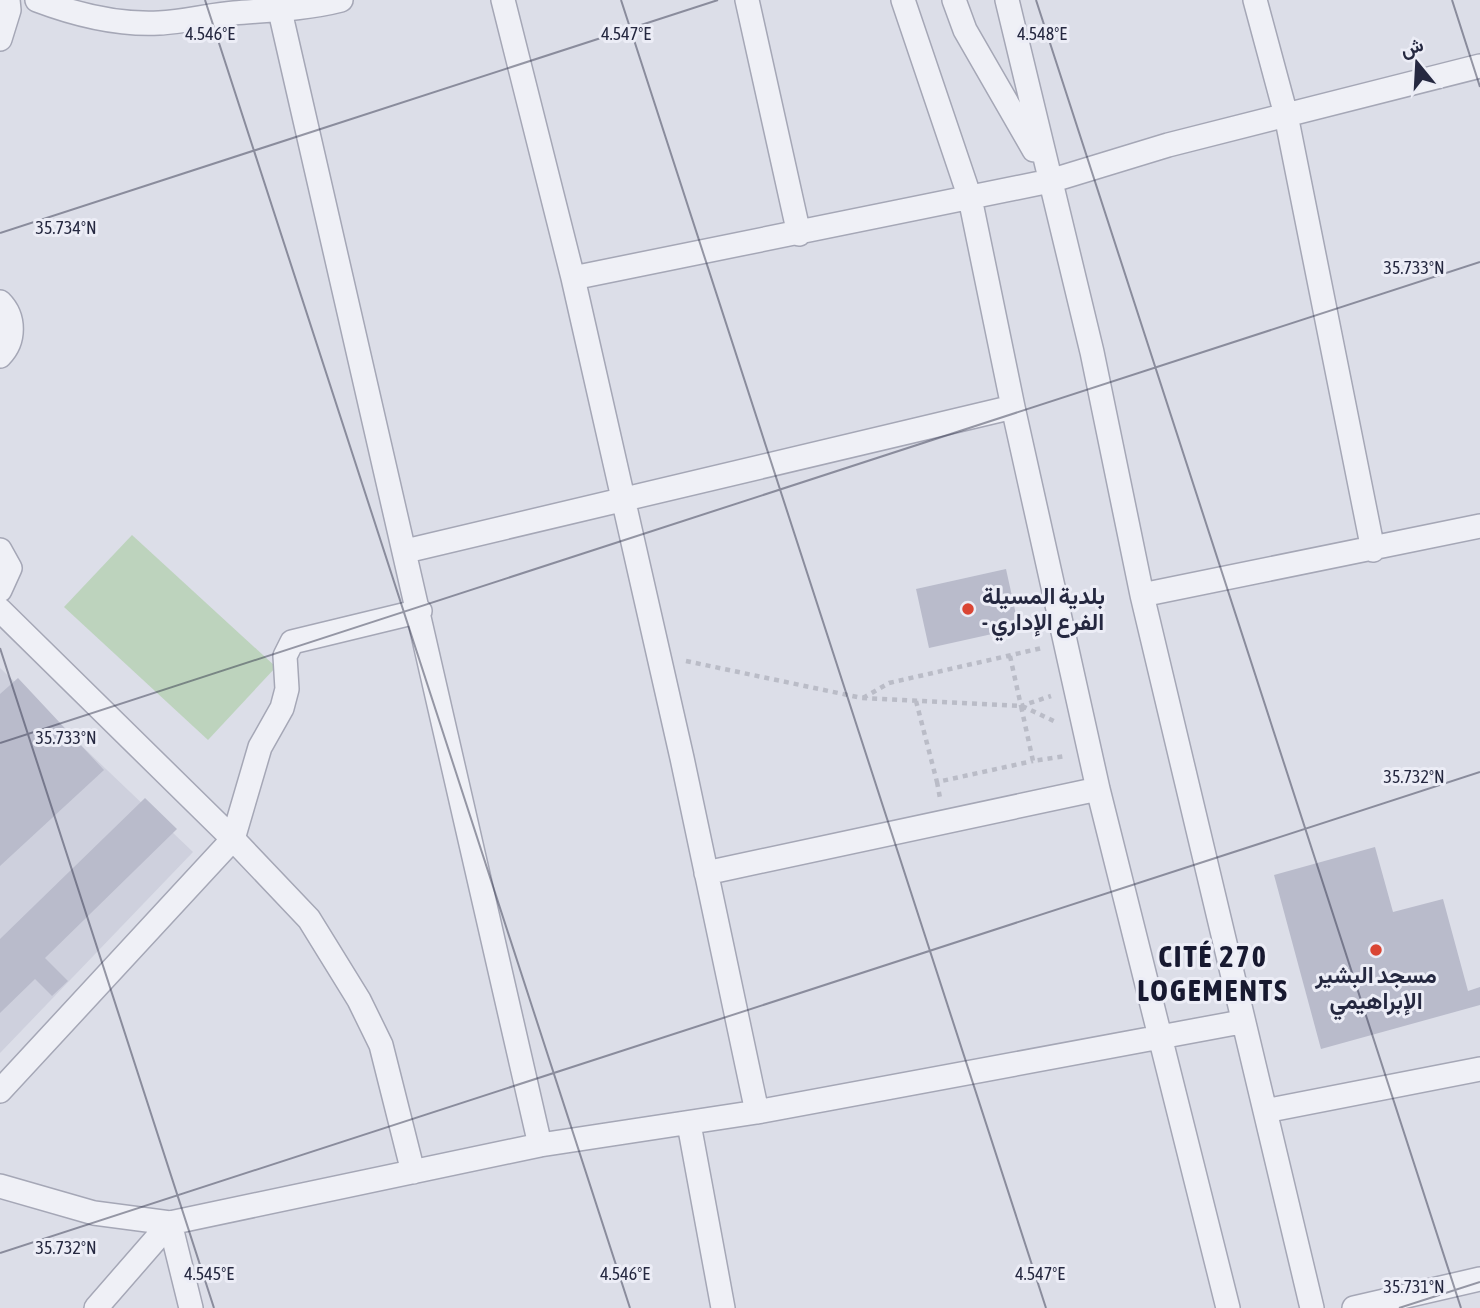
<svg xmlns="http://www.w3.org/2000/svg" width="1480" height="1308" font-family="'Asap Condensed',Vazirmatn,sans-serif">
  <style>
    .built { fill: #ced0dd }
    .green { fill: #bdd3bd }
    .building { fill: #b9bbcb }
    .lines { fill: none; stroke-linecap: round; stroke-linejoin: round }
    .minor-casing { stroke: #a5a7b6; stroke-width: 26 }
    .path { stroke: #babcc7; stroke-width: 4.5; stroke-dasharray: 5 5; stroke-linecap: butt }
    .minor { stroke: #eff0f6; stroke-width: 23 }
    .ticks { fill: none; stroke: #252840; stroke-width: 2; stroke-opacity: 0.45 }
    .poi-dot { fill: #da4534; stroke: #ecedf6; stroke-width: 2.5 }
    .labels { text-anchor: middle; stroke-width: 6; stroke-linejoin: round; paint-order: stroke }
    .poi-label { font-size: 23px; font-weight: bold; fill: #252840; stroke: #ecedf6; text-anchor: start }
    .district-label { font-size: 30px; font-weight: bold; letter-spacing: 2px; fill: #171930; stroke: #ecedf6 }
    .ticks-label { font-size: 18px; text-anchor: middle; fill: #252840; stroke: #ecedf6; stroke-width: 6; stroke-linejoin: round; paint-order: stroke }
  </style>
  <rect width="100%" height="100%" fill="#dcdee8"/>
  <path class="built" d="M 0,668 L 193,852 L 0,1053 Z"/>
  <path class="green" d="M 132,535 L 276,667 L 208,740 L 64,607 Z"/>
  <path class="building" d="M 1006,569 L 1019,628 L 929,648 L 916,589 Z
    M 18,678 L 104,770 L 0,866 L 0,694 Z
    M 145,798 L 177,829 L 45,958 L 68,981 L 52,996 L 35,979 L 0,1013 L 0,939 Z
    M 1375,847 L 1393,912 L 1443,899 L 1468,991 L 1480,987 L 1480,1005 L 1321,1049 L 1274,875 Z"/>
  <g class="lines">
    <defs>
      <path id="minor" d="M 37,0 C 74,14 119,25 159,23 C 184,22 209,15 234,13 C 270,10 306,9 341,0
        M 271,0 L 280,11 C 364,389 455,766 540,1145
        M 503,0 L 573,278 L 682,758 L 757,1112
        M 747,0 L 799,234
        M 903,0 L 970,198 L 1013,407 L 1098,789 L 1228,1308
        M 954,0 L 965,30 L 1034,150
        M 1007,0 L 1092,352 L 1142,595 L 1312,1308
        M 1255,0 L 1286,115 L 1373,550
        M 0,39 L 9,10 L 8,0
        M 573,278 L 1050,181 L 1168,145 L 1480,66
        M 0,302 C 15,317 15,341 0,356
        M 0,550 L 10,568 L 0,590
        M 406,551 L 1013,407
        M 1142,595 L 1480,526
        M 0,610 L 233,839 L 309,919 L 359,1000 L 381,1045 L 413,1172
        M 706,873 L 1098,789
        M 0,1091 L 233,839 L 260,747 L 282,708 L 287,689 L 285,656 L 292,642 L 420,611
        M 1265,1111 L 1480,1069
        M 689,1124 L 723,1308
        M 0,1186 L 94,1213 L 170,1223 L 540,1145 L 757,1112 L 1241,1022
        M 170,1223 L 191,1308
        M 96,1308 L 170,1223
        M 1354,1308 L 1480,1279"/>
    </defs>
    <use href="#minor" class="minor-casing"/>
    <path class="path" d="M 1010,656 L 1021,706 L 1051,696
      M 686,661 L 862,698 L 1021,706 L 1033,761 L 1066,756
      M 863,698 L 889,683 L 1042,648
      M 916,701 L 937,782 L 1033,761
      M 1022,706 L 1058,723
      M 937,782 L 940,798"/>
    <use href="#minor" class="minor"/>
  </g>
  <path class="ticks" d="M 205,0 L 630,1308M 621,0 L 1046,1308M 1036,0 L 1461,1308M 1452,0 L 1480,87M 0,233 L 718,0M 0,648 L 214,1308M 0,743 L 1480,262M 0,1253 L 1480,772M 1399,1308 L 1480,1282"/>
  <g class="poi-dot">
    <circle cx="968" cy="609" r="7"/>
    <circle cx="1376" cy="950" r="7"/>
  </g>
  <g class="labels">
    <g class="poi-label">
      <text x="982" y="604">بلدية المسيلة<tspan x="982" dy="26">- الفرع الإداري</tspan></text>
      <text x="1376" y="983" text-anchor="middle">مسجد البشير<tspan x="1376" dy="26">الإبراهيمي</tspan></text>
    </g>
    <g class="district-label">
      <text x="1213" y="967">CITÉ 270<tspan x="1213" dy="34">LOGEMENTS</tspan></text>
    </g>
  </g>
  <g class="ticks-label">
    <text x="210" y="40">4.546°E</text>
    <text x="626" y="40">4.547°E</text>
    <text x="1042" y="40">4.548°E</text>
    <text x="66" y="234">35.734°N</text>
    <text x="1414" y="274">35.733°N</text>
    <text x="66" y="744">35.733°N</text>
    <text x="1414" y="783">35.732°N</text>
    <text x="66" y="1254">35.732°N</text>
    <text x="209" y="1280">4.545°E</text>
    <text x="625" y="1280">4.546°E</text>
    <text x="1040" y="1280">4.547°E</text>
    <text x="1414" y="1293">35.731°N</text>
  </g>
  <g transform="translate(1417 63) rotate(342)" stroke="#ecedf6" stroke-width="5" paint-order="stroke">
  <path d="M0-5L12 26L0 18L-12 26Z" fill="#252840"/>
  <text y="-10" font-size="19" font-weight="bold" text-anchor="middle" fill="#252840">ش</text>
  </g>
</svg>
